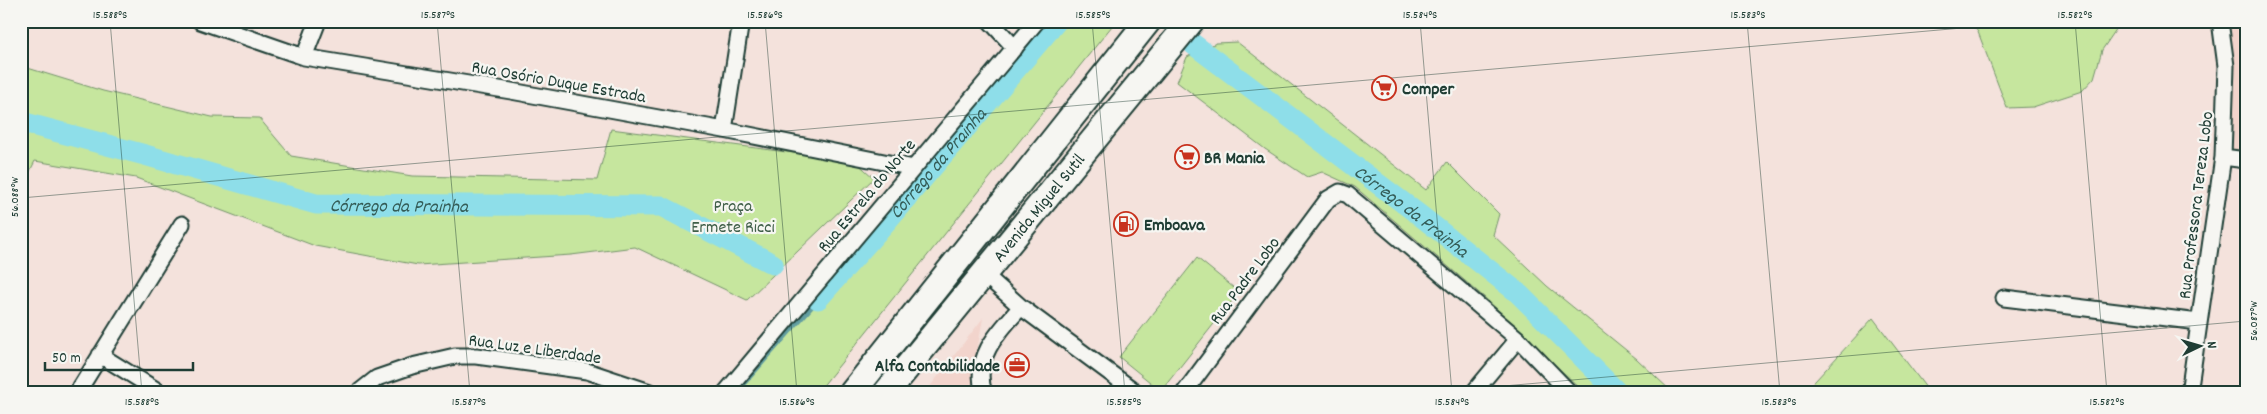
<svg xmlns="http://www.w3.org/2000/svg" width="2267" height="414" font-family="Dekko,sans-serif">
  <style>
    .built { fill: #f2d4cc }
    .green { fill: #c6e69e; stroke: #729269 }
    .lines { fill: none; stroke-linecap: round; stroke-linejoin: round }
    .stream { stroke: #629ea1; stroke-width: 5.5 }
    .canal { stroke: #8edee9; stroke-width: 21 }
    .minor-casing { stroke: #1f3d34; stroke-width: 19 }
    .trunk-casing { stroke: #1f3d34; stroke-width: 29 }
    .minor { stroke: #f6f6f2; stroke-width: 15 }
    .trunk { stroke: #f6f6f2; stroke-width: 25 }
    .ticks { fill: none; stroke: #1f3d34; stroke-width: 1; stroke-opacity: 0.45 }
    .labels { text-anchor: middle; stroke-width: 4.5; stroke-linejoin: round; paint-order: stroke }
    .street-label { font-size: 18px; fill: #1f3d34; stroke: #f6f6f2 }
    .poi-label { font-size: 18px; font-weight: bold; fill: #1f3d34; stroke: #f6f6f2; text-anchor: start }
    .park-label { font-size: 18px; fill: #405f49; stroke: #f6f6f2 }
    .water-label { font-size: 19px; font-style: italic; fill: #355d58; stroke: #f6f6f2 }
    .neatline { fill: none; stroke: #1f3d34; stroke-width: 2 }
    .ticks-label { font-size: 12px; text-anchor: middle; fill: #1f3d34 }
  </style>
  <rect width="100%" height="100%" fill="#f4e2dc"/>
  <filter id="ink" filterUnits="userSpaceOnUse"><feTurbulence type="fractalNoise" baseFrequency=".02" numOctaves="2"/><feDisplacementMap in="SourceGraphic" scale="10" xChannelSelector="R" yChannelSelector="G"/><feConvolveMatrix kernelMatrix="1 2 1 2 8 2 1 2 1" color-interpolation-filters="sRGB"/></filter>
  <g filter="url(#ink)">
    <path class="built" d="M 2229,21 L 2246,21 L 2246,152 L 2233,151 L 2233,55 Z
      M 983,318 L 972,379 L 977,393 L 925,393 Z"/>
    <path class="green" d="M 1049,21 L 1116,21 L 817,393 L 733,393 L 1003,78 Z
      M 1969,21 L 2127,21 L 2117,28 L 2102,50 L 2094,78 L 2082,91 L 2033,107 L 2007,108 L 1978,32 Z
      M 1237,42 L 1426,190 L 1447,162 L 1499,214 L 1493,235 L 1547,286 L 1637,359 L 1673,393 L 1585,393 L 1485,298 L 1355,187 L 1322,172 L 1307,177 L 1265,149 L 1177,82 L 1187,57 L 1216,43 Z
      M 21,66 L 103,91 L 212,117 L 259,118 L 291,156 L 412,176 L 597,180 L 611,129 L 855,161 L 874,178 L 747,300 L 635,247 L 571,255 L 418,265 L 315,246 L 136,178 L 35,161 L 21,189 Z
      M 1197,258 L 1239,292 L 1161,391 L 1119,357 Z
      M 1873,318 L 1930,393 L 1804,393 Z"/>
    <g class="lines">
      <path class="stream" d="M 735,393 L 818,299"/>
      <g class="canal">
        <path id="s1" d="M 1193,44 L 1422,217 L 1517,292 L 1618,393"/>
        <path id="s2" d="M 21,122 L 145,155 L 316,204 L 661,206 L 773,264"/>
        <path id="s3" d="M 813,294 L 818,299 L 886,222 L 1057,21"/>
      </g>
      <defs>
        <path id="minor" d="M 200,21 L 304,57 L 511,91 L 724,130 L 914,168
          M 990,21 L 1015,48
          M 304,57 L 318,21
          M 724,130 L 741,21
          M 2223,157 L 2246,160
          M 984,274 L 1021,307 L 1137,393
          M 2004,298 L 2199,322
          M 100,355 L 161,393
          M 77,393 L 182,224
          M 358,393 L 377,378 L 412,366 L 455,356 L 476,356 L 587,371 L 653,393
          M 725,393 L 1037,21
          M 984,393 C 972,358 999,331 1021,307
          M 1184,393 L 1328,199 L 1340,192 L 1348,195 L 1518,339 L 1570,393
          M 1473,393 L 1518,339
          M 2189,393 L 2223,157 L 2226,66 L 2220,21"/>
        <g id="trunk">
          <path d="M 852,393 L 1148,21"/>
          <path id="s4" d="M 886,393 L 1191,21"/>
        </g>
      </defs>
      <use href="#minor" class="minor-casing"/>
      <use href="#trunk" class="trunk-casing"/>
      <use href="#minor" class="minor"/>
      <use href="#trunk" class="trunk"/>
    </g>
  </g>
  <path class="ticks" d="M 110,21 L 142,393M 437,21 L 470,393M 765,21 L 797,393M 1092,21 L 1125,393M 1420,21 L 1452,393M 1747,21 L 1780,393M 2075,21 L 2107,393M 21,198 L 2042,21M 1424,393 L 2246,321"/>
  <defs>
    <symbol id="supermarket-ring" viewBox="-11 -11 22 22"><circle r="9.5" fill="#f6f6f2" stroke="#c8321e" stroke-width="1.5"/><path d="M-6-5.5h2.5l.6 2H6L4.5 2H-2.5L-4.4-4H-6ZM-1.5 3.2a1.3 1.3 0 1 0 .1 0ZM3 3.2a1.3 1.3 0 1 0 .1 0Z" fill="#c8321e"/></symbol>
    <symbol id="fuel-ring" viewBox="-11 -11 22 22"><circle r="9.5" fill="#f6f6f2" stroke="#c8321e" stroke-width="1.5"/><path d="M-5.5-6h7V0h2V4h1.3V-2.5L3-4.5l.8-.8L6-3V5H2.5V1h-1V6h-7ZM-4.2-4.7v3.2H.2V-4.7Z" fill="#c8321e"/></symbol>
    <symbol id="office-ring" viewBox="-11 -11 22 22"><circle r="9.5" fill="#f6f6f2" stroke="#c8321e" stroke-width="1.5"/><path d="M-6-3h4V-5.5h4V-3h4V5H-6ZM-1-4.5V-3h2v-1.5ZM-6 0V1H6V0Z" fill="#c8321e"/></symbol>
  </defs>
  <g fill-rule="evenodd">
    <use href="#supermarket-ring" x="1370" y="74" width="28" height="28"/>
    <use href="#supermarket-ring" x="1173" y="143" width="28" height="28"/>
    <use href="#fuel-ring" x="1112" y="210" width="28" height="28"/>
    <use href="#office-ring" x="1003" y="351" width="28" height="28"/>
  </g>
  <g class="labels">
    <g class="street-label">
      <text transform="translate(559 81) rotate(10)" y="6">Rua Osório Duque Estrada</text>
      <text transform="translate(866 195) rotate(-50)" y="6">Rua Estrela do Norte</text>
      <text transform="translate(2195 205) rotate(-83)" y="6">Rua Professora Tereza Lobo</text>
      <text dy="6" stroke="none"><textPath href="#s4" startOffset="240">Avenida Miguel Sutil</textPath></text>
      <text transform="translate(1244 280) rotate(-53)" y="6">Rua Padre Lobo</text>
      <text transform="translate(535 348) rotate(8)" y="6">Rua Luz e Liberdade</text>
    </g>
    <g class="poi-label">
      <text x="1402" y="94">Comper</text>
      <text x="1204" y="163">BR Mania</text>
      <text x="1144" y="230">Emboava</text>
      <text x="1000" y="371" text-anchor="end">Alfa Contabilidade</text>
    </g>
    <g class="park-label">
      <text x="733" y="211">Praça<tspan x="733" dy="21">Ermete Ricci</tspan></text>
    </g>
    <g class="water-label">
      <text dy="7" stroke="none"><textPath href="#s3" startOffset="188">Córrego da Prainha</textPath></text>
      <text dy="7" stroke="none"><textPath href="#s2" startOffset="389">Córrego da Prainha</textPath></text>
      <text dy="7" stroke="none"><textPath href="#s1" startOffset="275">Córrego da Prainha</textPath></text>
    </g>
  </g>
  <rect width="2267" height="414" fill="none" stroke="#f6f6f2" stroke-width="55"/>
  <g transform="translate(2200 346) rotate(85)" stroke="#f6f6f2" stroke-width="4" paint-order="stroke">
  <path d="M0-4L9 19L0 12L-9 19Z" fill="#1f3d34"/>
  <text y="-8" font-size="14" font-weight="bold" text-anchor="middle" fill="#1f3d34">N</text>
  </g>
  <path d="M45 362v8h148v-8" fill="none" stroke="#1f3d34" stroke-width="2.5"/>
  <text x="52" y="362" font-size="15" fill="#1f3d34" stroke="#f6f6f2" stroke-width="4" paint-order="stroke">50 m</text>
  <rect x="28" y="28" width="2212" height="358" class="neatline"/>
  <g class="ticks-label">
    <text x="110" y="18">15.588°S</text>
    <text x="438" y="18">15.587°S</text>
    <text x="765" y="18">15.586°S</text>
    <text x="1093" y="18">15.585°S</text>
    <text x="1420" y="18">15.584°S</text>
    <text x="1748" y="18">15.583°S</text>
    <text x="2075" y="18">15.582°S</text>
    <text transform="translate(14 197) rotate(-90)" y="4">56.088°W</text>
    <text transform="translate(2253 321) rotate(-90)" y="4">56.087°W</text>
    <text x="142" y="405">15.588°S</text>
    <text x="469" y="405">15.587°S</text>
    <text x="797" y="405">15.586°S</text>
    <text x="1124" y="405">15.585°S</text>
    <text x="1452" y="405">15.584°S</text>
    <text x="1779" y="405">15.583°S</text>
    <text x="2107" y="405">15.582°S</text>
  </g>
</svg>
